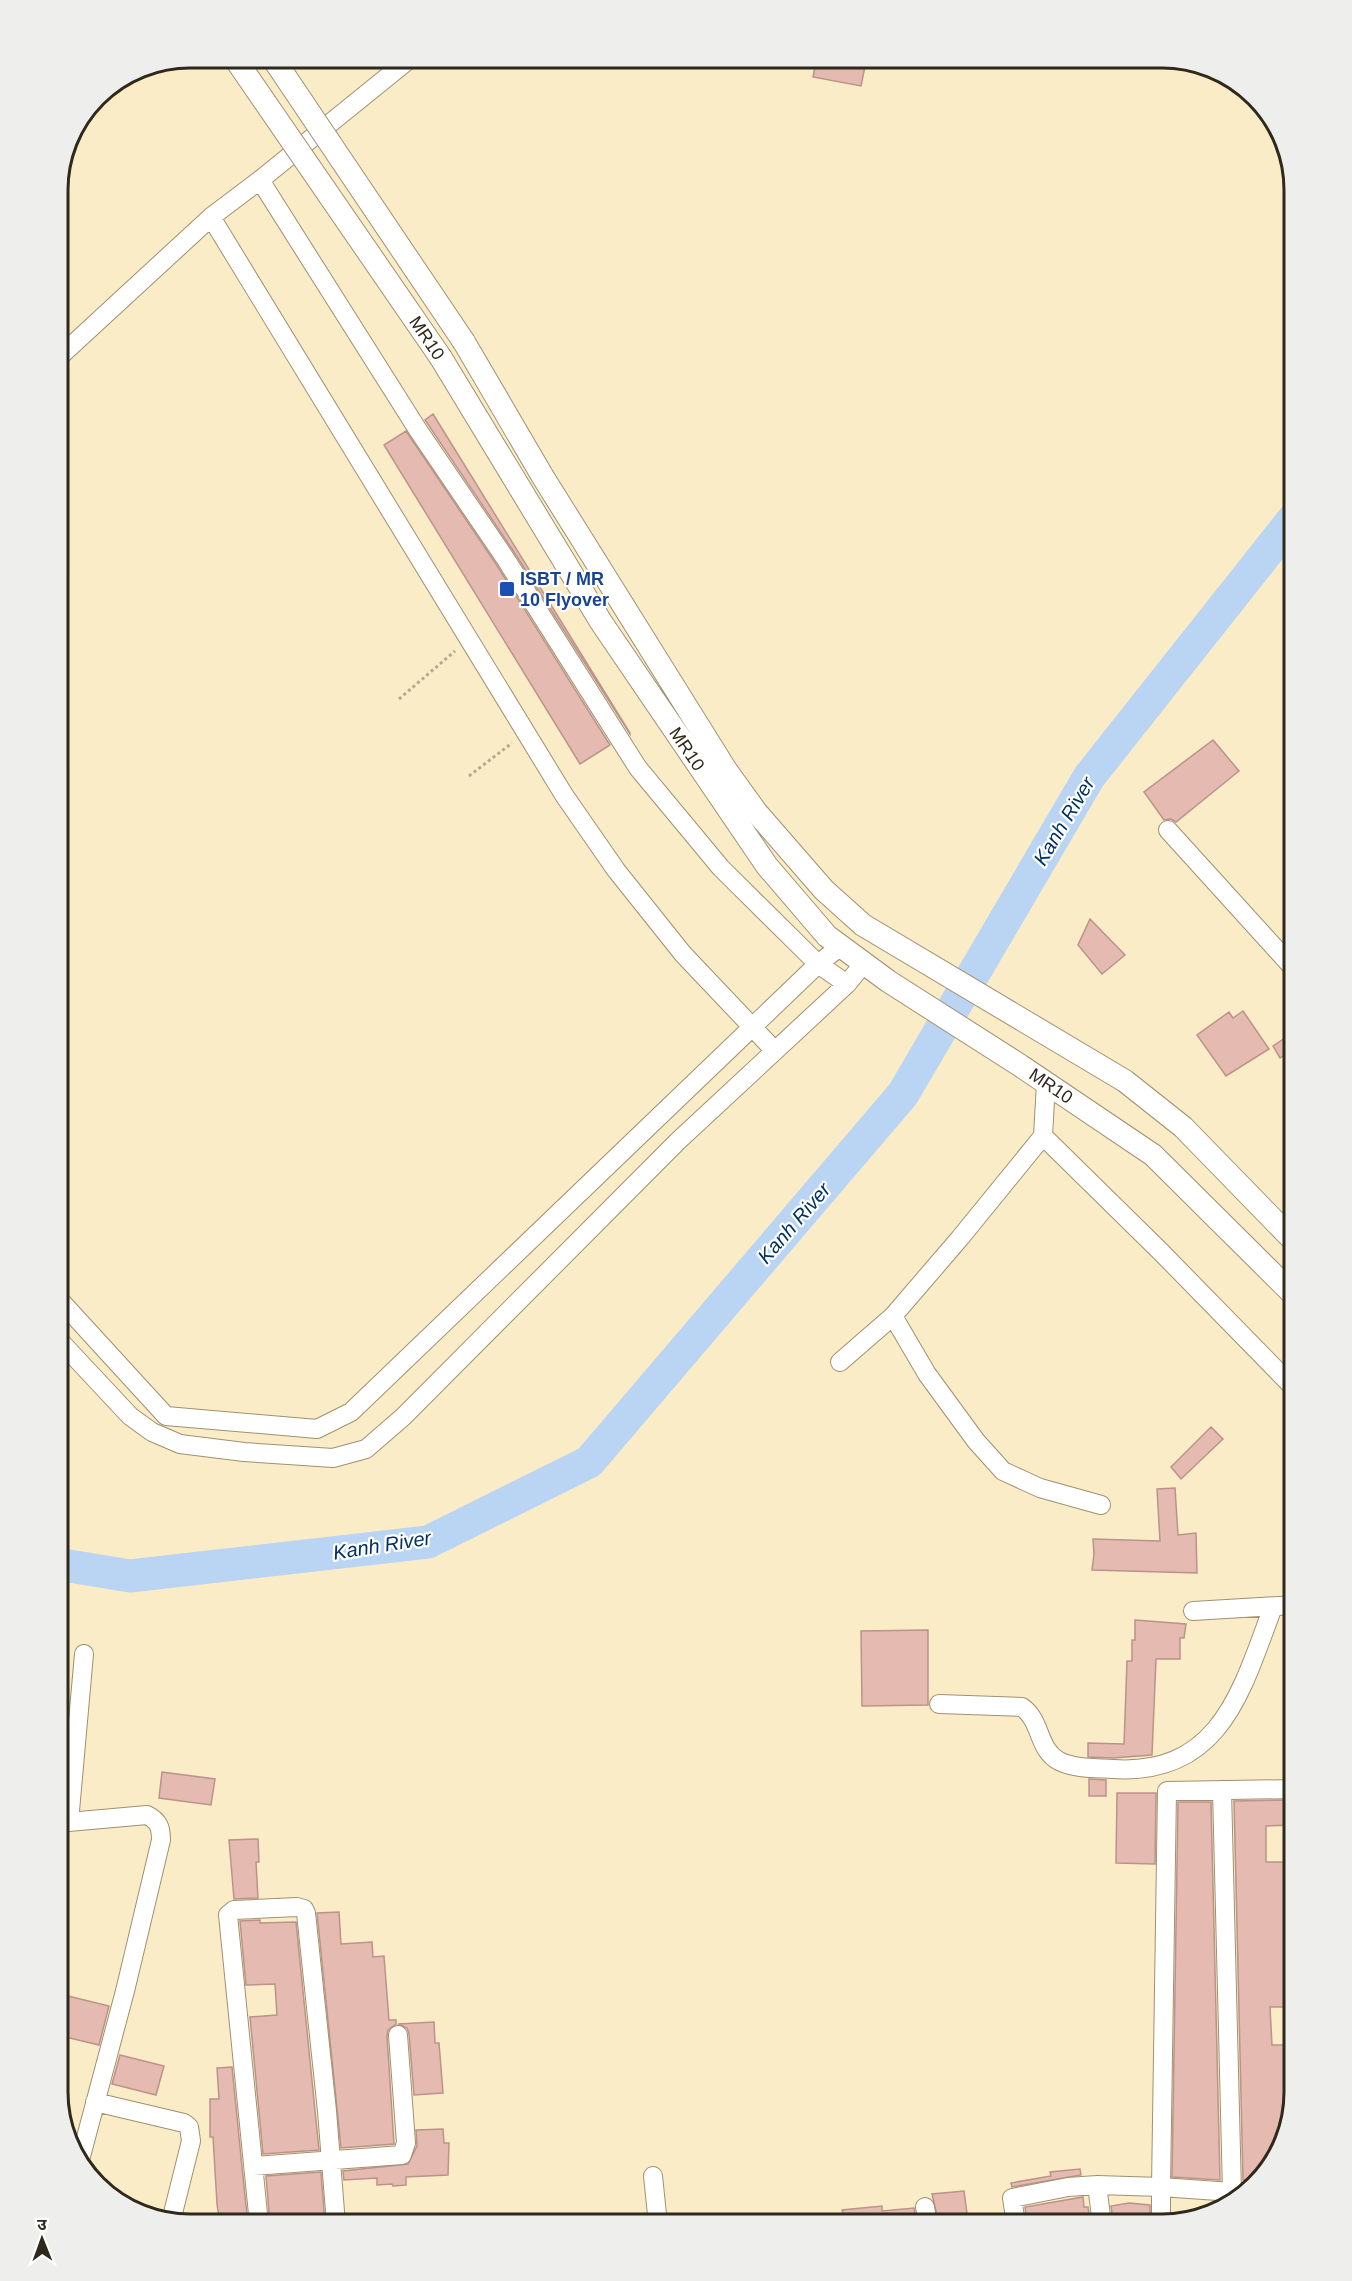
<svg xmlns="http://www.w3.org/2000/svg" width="1352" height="2281" font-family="Arial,'Noto Sans Devanagari',sans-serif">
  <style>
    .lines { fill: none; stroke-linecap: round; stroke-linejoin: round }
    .river { stroke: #bad4f3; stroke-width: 33 }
    .building { fill: #e4bab1; stroke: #bb938a; stroke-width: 1.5 }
    .minor-casing { stroke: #9f9170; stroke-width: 20 }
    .major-casing { stroke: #9f9170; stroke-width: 24 }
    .path { stroke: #b5a98d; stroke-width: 3; stroke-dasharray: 3 3; stroke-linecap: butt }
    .minor { stroke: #fff; stroke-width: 18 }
    .major { stroke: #fff; stroke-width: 22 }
    .major-bridge-casing { stroke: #9f9170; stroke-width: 24; stroke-linecap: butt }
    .major-bridge { stroke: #fff; stroke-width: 22 }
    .transit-dot { fill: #1a4fb4; stroke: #fff; stroke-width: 2 }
    .labels { text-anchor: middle; stroke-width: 4.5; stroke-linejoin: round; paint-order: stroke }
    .street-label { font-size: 18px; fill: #2f291b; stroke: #fff }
    .transit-label { font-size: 18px; font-weight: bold; fill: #164399; stroke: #fff; text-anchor: start }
    .water-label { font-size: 20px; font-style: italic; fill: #023260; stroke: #fff }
    .rim { fill: none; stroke: #2f291b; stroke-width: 3 }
  </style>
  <rect width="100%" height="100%" fill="#fbecc8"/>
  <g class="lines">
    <path class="river" d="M 57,1564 L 130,1576 L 428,1542 L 589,1462 L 903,1094 L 1089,777 L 1295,517"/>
  </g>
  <path class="building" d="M 817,57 L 867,57 L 861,86 L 813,77 Z
    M 433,414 L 630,733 L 630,734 L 514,552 L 425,420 Z
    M 406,431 L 496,564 L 610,745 L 580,764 L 384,445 Z
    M 1213,740 L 1239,771 L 1176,822 L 1171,819 L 1164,820 L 1144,792 Z
    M 1090,919 L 1125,955 L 1102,974 L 1078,945 Z
    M 1243,1011 L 1269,1049 L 1226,1076 L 1197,1035 L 1229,1012 L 1233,1018 Z
    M 1288,1036 L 1295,1048 L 1280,1058 L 1273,1046 Z
    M 1211,1427 L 1223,1439 L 1181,1479 L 1171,1467 Z
    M 1175,1488 L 1178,1535 L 1196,1533 L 1197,1573 L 1092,1570 L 1094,1554 L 1093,1539 L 1160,1541 L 1157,1489 Z
    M 1135,1620 L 1186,1624 L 1184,1638 L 1180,1638 L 1180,1659 L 1156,1659 L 1152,1755 L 1113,1758 L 1088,1757 L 1088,1743 L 1124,1744 L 1127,1661 L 1132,1661 L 1132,1640 L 1135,1640 Z
    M 928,1630 L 928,1705 L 862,1706 L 861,1631 Z
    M 162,1772 L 215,1779 L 211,1805 L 159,1798 Z
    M 1089,1779 L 1106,1780 L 1106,1796 L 1089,1796 Z
    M 1117,1793 L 1156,1793 L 1155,1864 L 1116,1863 Z
    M 1291,1800 L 1291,1806 L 1295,1806 L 1295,1825 L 1266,1826 L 1266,1862 L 1295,1862 L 1295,2007 L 1270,2007 L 1272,2045 L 1295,2045 L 1295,2092 L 1273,2165 L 1257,2179 L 1243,2180 L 1234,1801 Z
    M 1178,1802 L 1211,1802 L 1220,2180 L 1172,2177 Z
    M 258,1839 L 259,1862 L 256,1862 L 258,1898 L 234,1899 L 229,1840 Z
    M 339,1912 L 341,1944 L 372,1942 L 373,1957 L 384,1956 L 389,2020 L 396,2020 L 396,2024 L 388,2030 L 387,2036 L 394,2144 L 341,2148 L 317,1913 Z
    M 260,1920 L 260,1923 L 296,1922 L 319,2150 L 263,2154 L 250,2017 L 277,2015 L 275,1984 L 246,1985 L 240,1921 Z
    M 64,1995 L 109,2006 L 99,2045 L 57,2035 L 57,2021 Z
    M 434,2022 L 435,2043 L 439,2043 L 443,2093 L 414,2095 L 409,2034 L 407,2028 L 398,2024 Z
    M 120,2055 L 164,2066 L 156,2095 L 112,2084 Z
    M 232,2067 L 242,2167 L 248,2224 L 220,2224 L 217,2204 L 213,2137 L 210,2137 L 210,2099 L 219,2099 L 217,2068 Z
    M 443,2129 L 444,2143 L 449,2143 L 448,2175 L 406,2177 L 406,2185 L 393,2186 L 392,2184 L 377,2185 L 377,2178 L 344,2180 L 343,2171 L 408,2164 L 417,2146 L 416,2130 Z
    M 1080,2169 L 1081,2175 L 1012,2187 L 1011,2183 L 1051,2176 L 1050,2172 Z
    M 321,2172 L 325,2224 L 270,2224 L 266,2176 Z
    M 964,2191 L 968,2221 L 939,2224 L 932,2194 Z
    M 1083,2197 L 1084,2207 L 1088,2207 L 1090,2221 L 1066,2224 L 1027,2224 L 1025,2207 Z
    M 1129,2203 L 1150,2205 L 1150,2217 L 1113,2219 L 1111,2206 Z
    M 882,2206 L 882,2211 L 914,2208 L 917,2224 L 846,2224 L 842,2210 Z"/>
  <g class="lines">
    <defs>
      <path id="minor" d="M 260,180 L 418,430 L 505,558 L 638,768 L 721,868 L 818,964 L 847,984
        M 211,217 L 564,795 L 616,870 L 683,954 L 775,1051
        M 57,359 L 211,217 L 260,180 L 412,57
        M 1168,830 L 1295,970
        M 1046,1083 L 1043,1136 L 1161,1252 L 1295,1389
        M 57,1297 L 166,1416 L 317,1429 L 351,1412 L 818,964 L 841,946
        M 893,1316 L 927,1374 L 976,1441 L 1003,1471 L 1040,1488 L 1101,1505
        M 57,1338 L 130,1416 L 152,1432 L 180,1444 L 244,1452 L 333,1458 L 366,1449 L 403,1417 L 678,1141 L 847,984 L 864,963
        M 840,1362 L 893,1316 L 960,1238 L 1043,1136
        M 1193,1611 L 1295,1605
        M 939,1704 L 1022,1707 C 1042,1721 1037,1749 1059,1761 C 1075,1769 1096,1768 1113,1769 C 1221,1776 1242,1689 1273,1607
        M 1222,1790 L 1232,2192 L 1242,2192
        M 69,1822 L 84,1654
        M 57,1823 L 147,1815 C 159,1821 161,1828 161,1840 L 125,1991 L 80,2160
        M 95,2102 L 184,2123 L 189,2127 L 191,2141 L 171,2221
        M 253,2166 L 402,2155 L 406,2143 L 398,2035
        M 653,2176 L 658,2224
        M 1097,2185 L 1102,2224
        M 925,2207 L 928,2224
        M 259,2224 L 228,1915 L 234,1910 L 297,1907 L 304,1909 L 306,1913 L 327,2111 L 336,2224
        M 1016,2224 L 1012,2198 L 1068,2187 L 1097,2185 L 1161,2187 L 1167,1791 L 1295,1789
        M 1161,2224 L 1161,2187 L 1232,2192 L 1231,2201"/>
      <path id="major" d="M 464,342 L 543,477 L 726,770 L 757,813 L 824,890 L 863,925 L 1125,1081 L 1183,1127 L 1295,1242
        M 441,358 L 601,622 L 767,866 L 827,936 L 888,981 L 1021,1066 L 1153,1155 L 1295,1296"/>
    </defs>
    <use href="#minor" class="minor-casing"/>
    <use href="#major" class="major-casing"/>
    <path class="path" d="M 399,699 L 455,651
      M 469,776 L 512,743"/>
    <use href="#minor" class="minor"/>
    <use href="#major" class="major"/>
    <defs>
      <path id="major-bridge" d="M 234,57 L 441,358
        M 272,57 L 464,342"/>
    </defs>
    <use href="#major-bridge" class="major-bridge-casing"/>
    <use href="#major-bridge" class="major-bridge"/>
  </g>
  <rect class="transit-dot" x="499" y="581" width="16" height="16" rx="3"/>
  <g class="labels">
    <g class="street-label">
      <text transform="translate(427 338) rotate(56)" y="6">MR10</text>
      <text transform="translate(687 749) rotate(56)" y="6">MR10</text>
      <text transform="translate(1051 1086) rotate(34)" y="6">MR10</text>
    </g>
    <g class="transit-label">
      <text x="520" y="585">ISBT / MR<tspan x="520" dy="21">10 Flyover</tspan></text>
    </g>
    <g class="water-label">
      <text transform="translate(1064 821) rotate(-59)" y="7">Kanh River</text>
      <text transform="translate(794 1223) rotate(-49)" y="7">Kanh River</text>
      <text transform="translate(382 1545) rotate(-9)" y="7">Kanh River</text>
    </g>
  </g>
  <path d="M0 0H1352V2281H0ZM190 68H1162A122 122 0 0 1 1284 190V2092A122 122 0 0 1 1162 2214H190A122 122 0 0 1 68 2092V190A122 122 0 0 1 190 68Z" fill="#eeeeed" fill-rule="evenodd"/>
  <path class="rim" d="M190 68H1162A122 122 0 0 1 1284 190V2092A122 122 0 0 1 1162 2214H190A122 122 0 0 1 68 2092V190A122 122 0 0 1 190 68Z"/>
  <g transform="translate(42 2239) rotate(359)" stroke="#ffffff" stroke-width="4.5" paint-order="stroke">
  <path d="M0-4.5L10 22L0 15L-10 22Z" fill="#2f291b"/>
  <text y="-9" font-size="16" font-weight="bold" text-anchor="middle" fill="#2f291b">उ</text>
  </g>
</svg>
